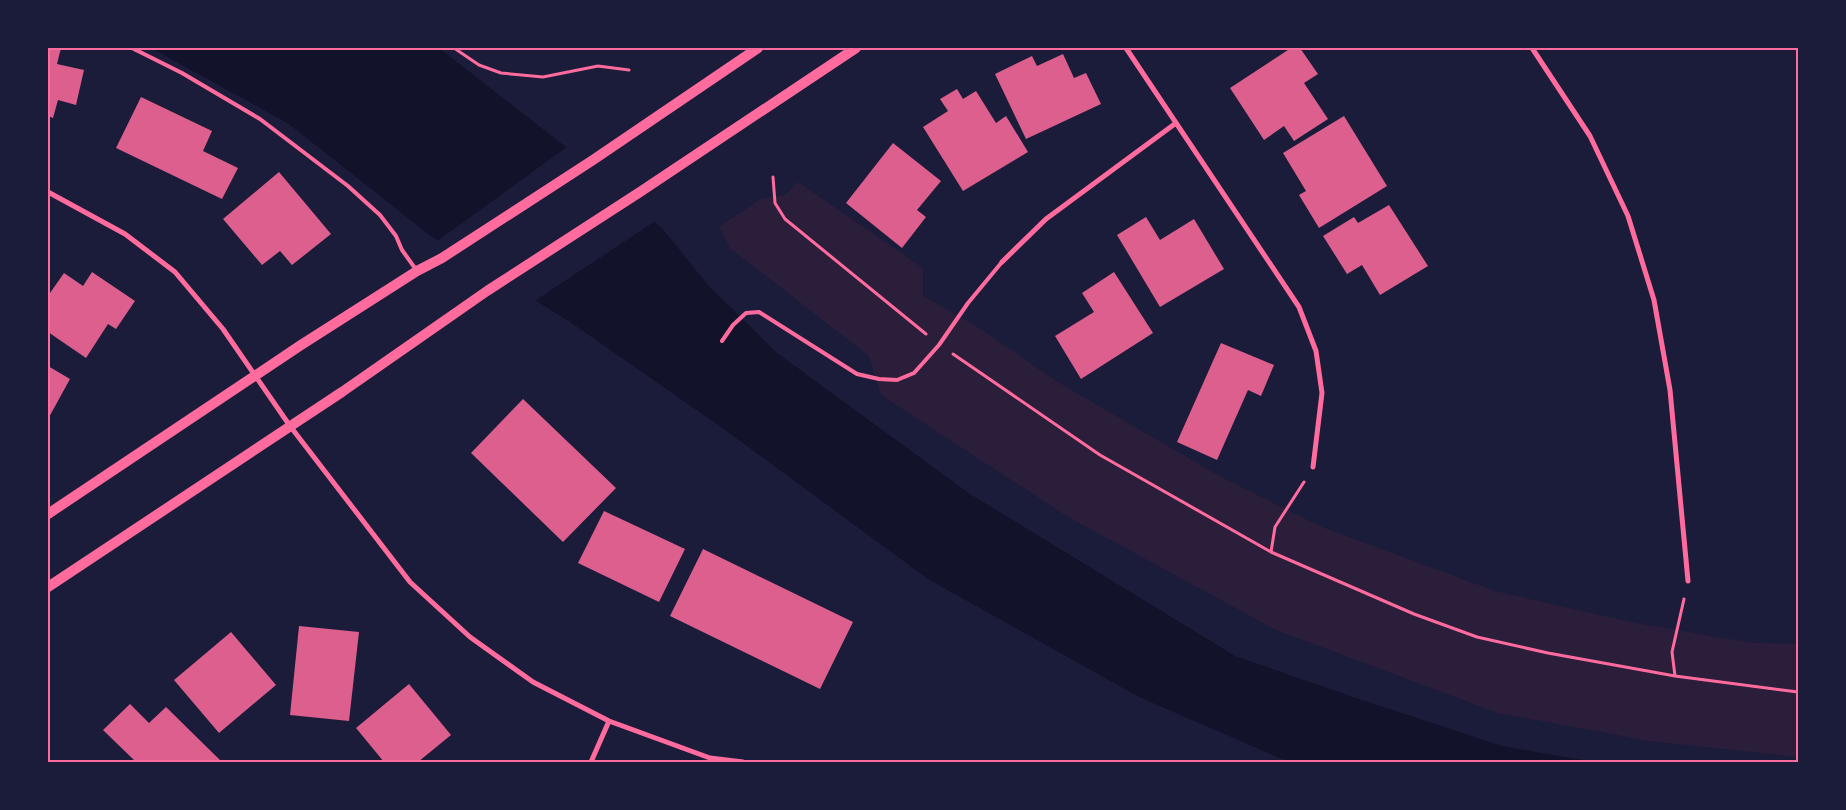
<svg xmlns="http://www.w3.org/2000/svg" width="1846" height="810" font-family="Ubuntu,sans-serif">
  <style>
    .green { fill: #2a1e3b }
    .water { fill: #12122b }
    .pier { fill: #1b1b3a }
    .building { fill: #dd5f8e }
    .lines { fill: none; stroke-linecap: round; stroke-linejoin: round }
    .path { stroke: #ff6b9d; stroke-width: 3 }
    .service { stroke: #ff6b9d; stroke-width: 4 }
    .minor { stroke: #ff6b9d; stroke-width: 5 }
    .secondary { stroke: #ff6b9d; stroke-width: 10 }
    .neatline { fill: none; stroke: #ff6b9d; stroke-width: 2 }
  </style>
  <rect width="100%" height="100%" fill="#1b1b3a"/>
  <path class="green" d="M 798,182 L 923,268 L 923,296 L 981,329 L 1056,381 L 1221,477 L 1322,527 L 1495,591 L 1635,623 L 1753,643 L 1798,644 L 1798,757 L 1649,741 L 1498,713 L 1276,630 L 1068,517 L 881,395 L 869,356 L 730,248 L 719,227 L 762,198 L 785,195 Z"/>
  <path class="water" d="M 151,48 L 439,48 L 562,144 L 662,228 L 707,284 L 777,353 L 970,494 L 1235,656 L 1356,698 L 1502,746 L 1594,762 L 1289,762 L 1139,697 L 928,579 L 721,427 L 570,322 L 428,234 L 289,124 Z"/>
  <path class="pier" d="M 568,146 L 657,220 L 533,302 L 436,242 Z"/>
  <path class="building" d="M 48,48 L 61,48 L 57,64 L 84,70 L 76,105 L 58,100 L 53,118 L 48,116 Z
    M 1291,48 L 1300,48 L 1318,74 L 1304,83 L 1328,119 L 1294,141 L 1284,126 L 1264,140 L 1230,88 Z
    M 1063,54 L 1074,78 L 1086,73 L 1101,104 L 1026,139 L 995,74 L 1032,56 L 1037,66 Z
    M 957,89 L 963,99 L 976,91 L 996,123 L 1006,116 L 1028,152 L 963,191 L 923,127 L 948,111 L 940,99 Z
    M 141,97 L 212,131 L 203,151 L 238,168 L 222,199 L 116,148 Z
    M 1344,116 L 1387,186 L 1319,228 L 1299,195 L 1306,191 L 1283,153 Z
    M 893,143 L 941,181 L 917,210 L 926,217 L 902,248 L 846,203 Z
    M 279,172 L 331,234 L 292,265 L 280,251 L 262,265 L 223,219 Z
    M 1389,205 L 1428,266 L 1380,295 L 1362,265 L 1347,274 L 1323,236 L 1354,217 L 1358,223 Z
    M 1146,217 L 1160,240 L 1194,219 L 1224,269 L 1160,307 L 1117,235 Z
    M 92,272 L 135,301 L 116,329 L 108,324 L 86,358 L 48,332 L 48,291 L 50,293 L 64,273 L 83,286 Z
    M 1114,272 L 1153,333 L 1081,379 L 1055,336 L 1094,312 L 1082,293 Z
    M 1221,343 L 1274,365 L 1261,396 L 1248,390 L 1217,460 L 1177,442 Z
    M 48,366 L 70,379 L 48,419 Z
    M 523,399 L 616,488 L 563,542 L 471,453 Z
    M 604,511 L 685,549 L 659,602 L 578,563 Z
    M 703,549 L 853,622 L 820,689 L 670,616 Z
    M 299,626 L 359,632 L 349,721 L 290,715 Z
    M 231,632 L 276,685 L 219,733 L 174,680 Z
    M 409,684 L 451,735 L 418,762 L 384,762 L 356,728 Z
    M 130,704 L 149,723 L 166,707 L 222,762 L 136,762 L 103,730 Z"/>
  <g class="lines">
    <path class="path" d="M 454,48 L 479,65 L 501,73 L 543,77 L 598,66 L 629,70
      M 773,177 L 775,203 L 785,219 L 926,334
      M 953,354 L 1100,455 L 1271,552 L 1414,614 L 1477,637 L 1548,653 L 1675,676 L 1798,692
      M 1271,552 L 1275,527 L 1304,482
      M 1675,676 L 1672,652 L 1684,599"/>
    <path class="service" d="M 132,48 L 182,73 L 260,119 L 348,186 L 380,215 L 396,236 L 402,250 L 417,271
      M 722,341 L 733,325 L 746,313 L 759,312 L 857,374 L 879,379 L 897,380 L 914,373 L 939,345 L 968,303 L 1002,262"/>
    <path class="minor" d="M 1126,48 L 1299,307 L 1316,351 L 1322,393 L 1313,467
      M 1532,48 L 1590,136 L 1628,216 L 1654,300 L 1670,390 L 1688,581
      M 48,192 L 125,234 L 175,272 L 223,329 L 290,426 L 410,582 L 470,637 L 533,682 L 609,721 L 710,758 L 743,762
      M 1002,262 L 1046,219 L 1176,123
      M 591,762 L 609,721"/>
    <path class="secondary" d="M 48,514 L 301,345 L 417,271 L 442,258 L 593,160 L 758,48
      M 48,587 L 342,392 L 487,291 L 640,192 L 856,48"/>
  </g>
  <rect width="1846" height="810" fill="none" stroke="#1b1b3a" stroke-width="98"/>
  <rect x="49" y="49" width="1748" height="712" class="neatline"/>
</svg>
